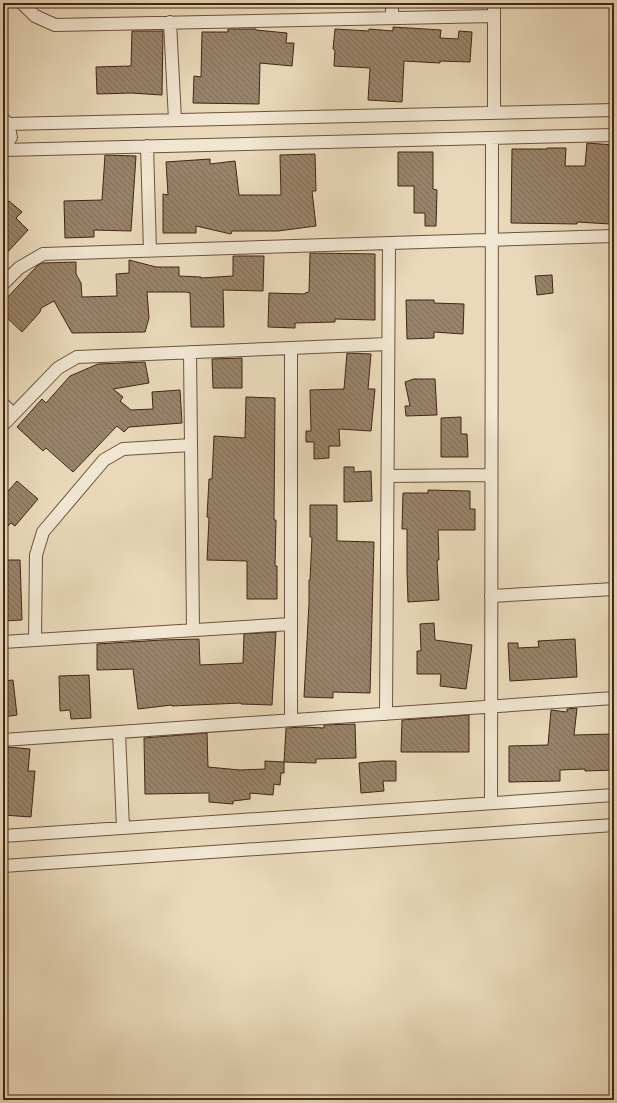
<svg xmlns="http://www.w3.org/2000/svg" width="617" height="1103" font-family="'EB Garamond',serif">
  <style>
    .building { fill: url(#building-back-hatch); stroke: #422513 }
    .lines { fill: none; stroke-linecap: round; stroke-linejoin: round }
    .street-casing { stroke: #6c523d; stroke-width: 14 }
    .street { stroke: #f1e6d2; stroke-width: 12 }
  </style>
  <defs>
    <pattern id="building-back-hatch" width="6" height="6" patternUnits="userSpaceOnUse"><rect width="6" height="6" fill="#99836a"/><path d="M-1 5l2 2M0 0l6 6M5-1l2 2" fill="none" stroke="#7e6b56"/></pattern>
  </defs>
  <rect width="100%" height="100%" fill="#e9d9ba"/>
  <filter id="stains"><feTurbulence type="fractalNoise" baseFrequency=".005" numOctaves="4"/><feColorMatrix values="0 0 0 0 .2 0 0 0 0 .09 0 0 0 0 .02 0 0 0 .5 -.17"/></filter>
  <radialGradient id="worn" r=".72"><stop offset=".6" stop-color="#630" stop-opacity="0"/><stop offset="1" stop-color="#630" stop-opacity=".3"/></radialGradient>
  <path class="building" d="M 393,27 L 441,30 L 440,38 L 458,39 L 459,31 L 472,32 L 470,62 L 440,61 L 440,63 L 404,61 L 402,102 L 368,100 L 370,68 L 334,66 L 335,50 L 333,49 L 335,29 L 369,31 L 369,29 L 393,31 Z
    M 228,29 L 256,29 L 256,30 L 287,33 L 286,43 L 294,43 L 292,66 L 260,63 L 259,104 L 193,103 L 194,76 L 201,77 L 202,32 L 228,32 Z
    M 132,31 L 163,31 L 162,95 L 131,93 L 97,94 L 96,67 L 131,66 Z
    M 587,143 L 614,145 L 614,185 L 612,185 L 610,209 L 611,209 L 610,224 L 577,222 L 577,224 L 511,223 L 512,149 L 547,149 L 547,148 L 566,148 L 565,166 L 585,166 Z
    M 398,152 L 433,152 L 433,189 L 437,190 L 436,226 L 425,226 L 425,213 L 414,213 L 414,186 L 398,186 Z
    M 315,154 L 316,191 L 312,191 L 316,226 L 278,231 L 232,231 L 231,234 L 196,226 L 196,233 L 163,233 L 163,194 L 168,195 L 166,162 L 210,159 L 210,164 L 235,161 L 239,195 L 281,195 L 280,155 Z
    M 105,155 L 136,156 L 131,231 L 94,230 L 94,237 L 65,238 L 64,201 L 102,200 Z
    M 9,201 L 22,212 L 16,218 L 28,230 L 3,257 L 3,207 Z
    M 310,253 L 375,254 L 375,320 L 335,319 L 335,322 L 295,323 L 295,328 L 268,327 L 269,293 L 305,294 L 305,293 L 309,292 Z
    M 233,256 L 264,256 L 263,291 L 223,290 L 224,327 L 191,327 L 190,293 L 186,292 L 147,292 L 149,318 L 145,332 L 72,333 L 54,301 L 41,308 L 40,312 L 22,332 L 3,314 L 3,302 L 38,265 L 42,263 L 76,262 L 76,274 L 81,283 L 82,297 L 117,296 L 116,274 L 129,273 L 129,260 L 156,267 L 179,267 L 179,276 L 201,277 L 201,278 L 233,276 Z
    M 552,275 L 553,293 L 537,295 L 535,276 Z
    M 406,300 L 434,300 L 434,303 L 464,304 L 463,334 L 434,332 L 434,338 L 407,339 Z
    M 347,353 L 371,354 L 368,389 L 375,389 L 371,431 L 339,429 L 340,446 L 329,446 L 329,458 L 314,459 L 314,442 L 306,442 L 306,431 L 311,431 L 310,390 L 344,389 Z
    M 242,358 L 242,388 L 213,388 L 212,359 Z
    M 145,362 L 149,383 L 113,389 L 123,397 L 120,401 L 131,410 L 153,409 L 152,392 L 180,390 L 182,423 L 129,427 L 124,432 L 117,426 L 73,472 L 46,448 L 43,451 L 17,427 L 42,399 L 46,403 L 70,376 L 98,364 Z
    M 414,379 L 435,379 L 437,415 L 406,416 L 405,406 L 410,406 L 405,382 Z
    M 246,397 L 275,398 L 274,520 L 276,520 L 275,566 L 277,566 L 277,599 L 247,599 L 247,561 L 207,560 L 209,518 L 207,517 L 209,479 L 212,479 L 214,436 L 245,438 Z
    M 461,417 L 461,434 L 467,434 L 468,457 L 441,457 L 441,418 Z
    M 344,467 L 354,467 L 354,472 L 371,471 L 372,501 L 344,502 Z
    M 17,481 L 38,499 L 15,526 L 11,523 L 3,531 L 3,497 Z
    M 428,490 L 470,491 L 470,509 L 475,509 L 475,530 L 438,530 L 439,560 L 437,560 L 439,600 L 408,602 L 407,571 L 407,529 L 402,529 L 403,493 L 428,493 Z
    M 310,505 L 337,505 L 337,541 L 374,542 L 370,693 L 333,692 L 333,698 L 304,697 L 309,603 L 309,580 L 310,580 L 312,537 L 310,537 Z
    M 3,560 L 20,560 L 22,620 L 3,621 Z
    M 434,623 L 435,640 L 472,645 L 466,689 L 440,686 L 441,674 L 417,674 L 417,651 L 421,651 L 420,624 Z
    M 276,632 L 272,705 L 241,704 L 241,703 L 172,706 L 172,705 L 138,709 L 133,669 L 97,670 L 97,644 L 162,640 L 199,639 L 200,665 L 243,663 L 244,634 Z
    M 575,639 L 577,677 L 510,681 L 508,643 L 518,643 L 518,648 L 539,647 L 538,641 Z
    M 89,675 L 91,718 L 71,719 L 70,710 L 60,711 L 59,676 Z
    M 13,680 L 17,715 L 3,717 L 3,681 Z
    M 577,708 L 574,735 L 613,734 L 614,770 L 585,771 L 585,769 L 560,770 L 560,781 L 509,782 L 509,746 L 548,745 L 551,710 L 567,712 L 567,709 Z
    M 469,715 L 469,752 L 401,752 L 402,720 Z
    M 355,724 L 356,758 L 316,759 L 316,763 L 284,762 L 286,728 L 304,727 L 324,728 L 324,725 Z
    M 207,733 L 208,767 L 240,770 L 265,769 L 265,761 L 284,762 L 284,773 L 281,773 L 280,785 L 274,784 L 273,795 L 250,793 L 250,799 L 233,801 L 233,804 L 209,802 L 209,793 L 145,794 L 144,738 Z
    M 8,747 L 30,749 L 28,771 L 35,771 L 31,817 L 3,815 Z
    M 382,761 L 396,761 L 396,781 L 383,781 L 384,791 L 361,793 L 359,763 Z"/>
  <g class="lines">
    <defs>
      <path id="street" d="M 22,3 L 35,16 L 55,25 L 494,16
        M 494,3 L 494,113
        M 392,18 L 392,3
        M 170,22 L 175,120
        M 3,119 L 8,124 L 11,137 L 3,151
        M 3,126 L 8,124 L 614,110
        M 147,146 L 150,251
        M 3,149 L 4,150 L 614,135
        M 3,284 L 19,268 L 43,254 L 614,236
        M 190,352 L 193,630
        M 3,404 L 13,414
        M 3,425 L 58,368 L 77,357 L 388,344
        M 388,476 L 491,475
        M 491,596 L 614,589
        M 35,640 L 36,555 L 43,532 L 104,460 L 123,449 L 191,445
        M 3,642 L 291,624
        M 386,714 L 389,244
        M 291,720 L 291,348
        M 119,732 L 123,828
        M 3,740 L 614,698
        M 491,803 L 492,138
        M 3,836 L 614,795
        M 3,866 L 614,825"/>
    </defs>
    <use href="#street" class="street-casing"/>
    <use href="#street" class="street"/>
  </g>
  <rect width="617" height="1103" fill="none" stroke="#e9d9ba" stroke-width="16"/>
  <rect x="4" y="4" width="609" height="1095" fill="none" stroke="#422513" stroke-width="2"/>
  <rect x="8" y="8" width="601" height="1087" fill="none" stroke="#422513"/>
  <rect width="100%" height="100%" filter="url(#stains)"/>
  <rect width="100%" height="100%" fill="url(#worn)"/>
</svg>
